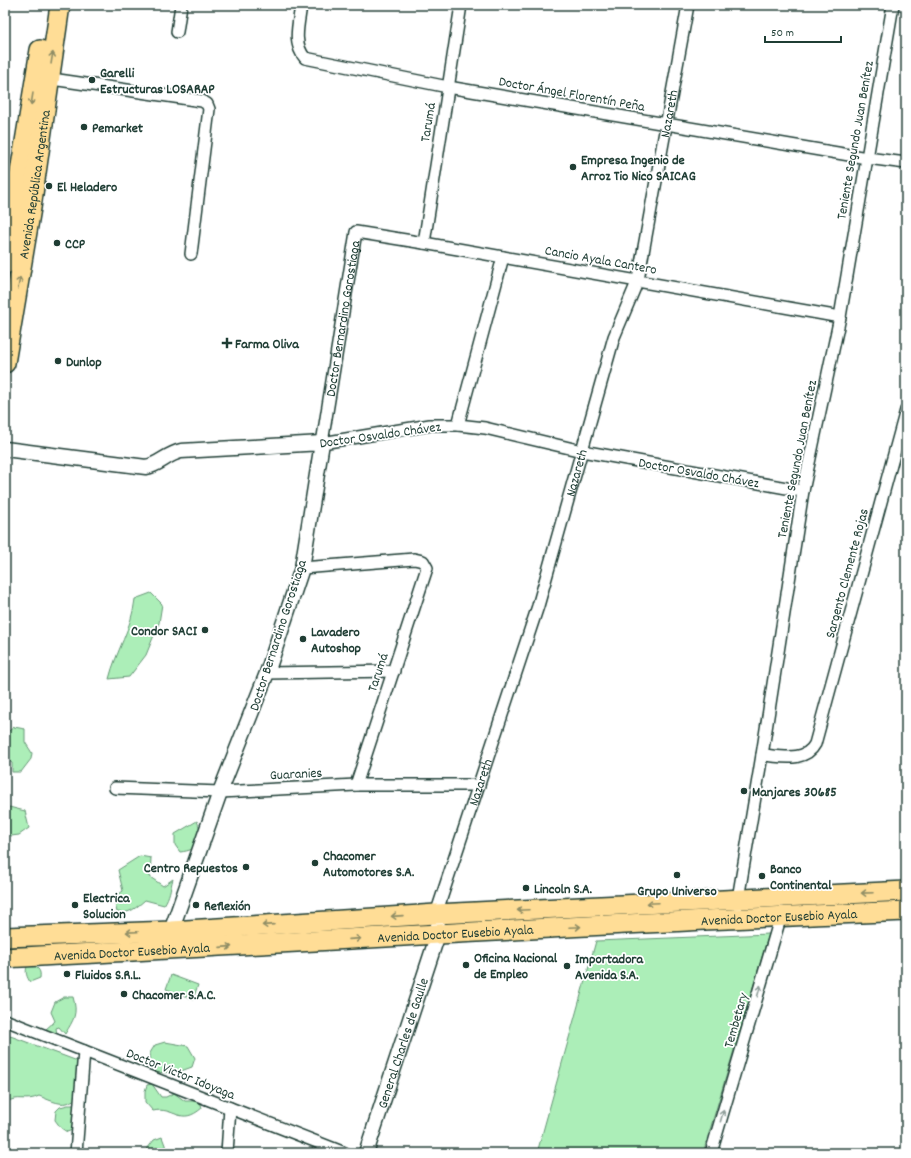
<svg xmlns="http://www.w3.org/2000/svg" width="911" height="1158" font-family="Dekko,sans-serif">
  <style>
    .green { fill: #aceeb8; stroke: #669676 }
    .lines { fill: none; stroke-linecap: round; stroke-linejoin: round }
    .minor-casing { stroke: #1f3d34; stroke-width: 14 }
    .tertiary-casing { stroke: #1f3d34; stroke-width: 17 }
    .trunk-casing { stroke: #1f3d34; stroke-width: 22 }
    .minor { stroke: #fff; stroke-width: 11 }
    .tertiary { stroke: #fff; stroke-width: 14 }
    .trunk { stroke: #ffdd96; stroke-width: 19 }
    .oneway { stroke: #8f8d65 }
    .oneway2 { stroke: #8f9e9a }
    .poi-dot { fill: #1f3d34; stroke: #fff; stroke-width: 1.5 }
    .labels { text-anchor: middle; stroke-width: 3.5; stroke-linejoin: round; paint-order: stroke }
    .poi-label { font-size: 14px; font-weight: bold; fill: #1f3d34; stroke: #fff; text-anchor: start }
    .street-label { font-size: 14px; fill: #1f3d34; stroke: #fff }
  </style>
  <rect width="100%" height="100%" fill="#fff"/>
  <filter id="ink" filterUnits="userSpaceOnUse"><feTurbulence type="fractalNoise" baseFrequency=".025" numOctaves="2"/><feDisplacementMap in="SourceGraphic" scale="8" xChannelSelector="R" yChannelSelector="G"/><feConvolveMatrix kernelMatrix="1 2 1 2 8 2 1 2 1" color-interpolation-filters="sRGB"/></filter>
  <g filter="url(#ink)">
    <path class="green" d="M 151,593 L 162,604 L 159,623 L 146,655 L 129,677 L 109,679 C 116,651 132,628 135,599 Z
      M 14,727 L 25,729 L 25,742 L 32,753 L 31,759 L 21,772 L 12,772 L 12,763 L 5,758 L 5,734 Z
      M 9,807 L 25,811 L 29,828 L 19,835 L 11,836 L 5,831 L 5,809 Z
      M 197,821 C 205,840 200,850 180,852 L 175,845 L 175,834 Z
      M 140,856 L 151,858 L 150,877 L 163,886 L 173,879 C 170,889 170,896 164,905 L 145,900 C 137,907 129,915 117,912 L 115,904 L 115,897 L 123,891 L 118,870 Z
      M 769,934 L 703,1153 L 537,1153 L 596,941 Z
      M 33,965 C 39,969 41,971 40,978 L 30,982 C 27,977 25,973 27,966 Z
      M 171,975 L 198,985 L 193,999 L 166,989 Z
      M 64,997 L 73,997 C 78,1014 74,1019 65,1034 L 59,1027 L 56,1028 L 57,1036 L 48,1034 L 45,1030 L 55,1021 L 51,1012 L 55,1002 Z
      M 5,1034 L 83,1063 C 94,1080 86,1096 67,1103 C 58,1105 47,1099 39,1096 C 25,1103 19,1094 5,1103 Z
      M 165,1042 L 188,1046 L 195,1058 L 192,1067 L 181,1071 L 156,1073 L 151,1064 L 150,1053 L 155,1045 Z
      M 152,1084 L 161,1097 L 166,1097 L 174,1093 L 185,1101 L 200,1101 L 202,1108 C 180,1127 175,1106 153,1111 L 145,1102 L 145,1091 L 147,1085 Z
      M 68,1105 L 75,1105 L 75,1129 L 67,1132 L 61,1128 L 55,1120 L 56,1111 L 60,1107 Z
      M 162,1137 L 168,1153 L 144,1153 L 154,1140 Z"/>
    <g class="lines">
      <defs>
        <g id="minor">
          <path d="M 301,5 C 299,23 292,43 305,58 L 448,87 L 867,158 L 906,163"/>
          <path d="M 177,32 L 181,5"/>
          <path d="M 45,78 L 202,101 L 207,104 L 209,109 L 191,254"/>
          <path d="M 424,243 L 461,5"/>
          <path d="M 458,425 L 503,257"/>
          <path id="s1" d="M 803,491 L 582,451 L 485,428 L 458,425 L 430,425 L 322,443 L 356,232 L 424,243 L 840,317"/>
          <path d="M 302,568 L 414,559 L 423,561 L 427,568 L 356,785"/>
          <path d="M 267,673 L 394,671"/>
          <path d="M 762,755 C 780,756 805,763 815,744 L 906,410"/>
          <path d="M 115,788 L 220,792 L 356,785 L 479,785"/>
          <path d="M 737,905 L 762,755 L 803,491 L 840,317 L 893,5"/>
          <path id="s2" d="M 436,914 L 538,606 L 614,337 L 638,280 L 688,5"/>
          <path d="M 5,1020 L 345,1153"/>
          <path d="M 76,1153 L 84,1051"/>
          <path d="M 227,1153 L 230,1108"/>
          <path d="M 711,1153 L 782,912"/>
        </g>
        <g id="tertiary">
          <path d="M 5,449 L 146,467 C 159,465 167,454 181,451 L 322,443 L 302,568 L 267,673 L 220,792 L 171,931"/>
          <path id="s3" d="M 366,1153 L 438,934 L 438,925"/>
        </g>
        <g id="trunk">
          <path d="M 5,264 L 40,50"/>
          <path id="s4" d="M 5,363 L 31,208 L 60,5"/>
          <path d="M 5,937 L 171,931 L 436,914 L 906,891"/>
          <path id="s5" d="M 5,958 C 305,942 605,923 906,911"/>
        </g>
      </defs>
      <use href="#minor" class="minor-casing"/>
      <use href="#tertiary" class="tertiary-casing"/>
      <use href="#trunk" class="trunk-casing"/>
      <use href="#minor" class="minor"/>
      <use href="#tertiary" class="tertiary"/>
      <use href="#trunk" class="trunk"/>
    </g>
    <defs><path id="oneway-shaft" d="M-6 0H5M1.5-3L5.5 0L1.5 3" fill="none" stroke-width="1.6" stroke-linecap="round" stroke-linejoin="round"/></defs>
    <g class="oneway">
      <use href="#oneway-shaft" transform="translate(52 58) rotate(-81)"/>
      <use href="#oneway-shaft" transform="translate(32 99) rotate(99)"/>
      <use href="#oneway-shaft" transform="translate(19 283) rotate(-80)"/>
      <use href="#oneway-shaft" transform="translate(867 893) rotate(178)"/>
      <use href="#oneway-shaft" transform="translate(653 903) rotate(177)"/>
      <use href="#oneway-shaft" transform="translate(523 910) rotate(177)"/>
      <use href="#oneway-shaft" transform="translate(397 916) rotate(176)"/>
      <use href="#oneway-shaft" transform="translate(268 925) rotate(176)"/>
      <use href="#oneway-shaft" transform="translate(575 927) rotate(-3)"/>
      <use href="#oneway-shaft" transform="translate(132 932) rotate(178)"/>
      <use href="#oneway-shaft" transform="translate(355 939) rotate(-4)"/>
      <use href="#oneway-shaft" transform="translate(226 947) rotate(-4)"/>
    </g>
    <g class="oneway2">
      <use href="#oneway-shaft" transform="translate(759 991) rotate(-74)"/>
      <use href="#oneway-shaft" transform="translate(722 1116) rotate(-74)"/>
    </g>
  </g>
  <g class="poi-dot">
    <circle cx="92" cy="80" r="4"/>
    <circle cx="84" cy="127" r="4"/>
    <circle cx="573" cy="167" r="4"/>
    <circle cx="49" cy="186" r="4"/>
    <circle cx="57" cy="243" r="4"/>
    <path d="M225 337h4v4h4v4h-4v4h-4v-4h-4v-4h4z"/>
    <circle cx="58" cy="361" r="4"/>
    <circle cx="205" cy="630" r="4"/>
    <circle cx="303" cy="639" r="4"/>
    <circle cx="744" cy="791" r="4"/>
    <circle cx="315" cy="863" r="4"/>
    <circle cx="246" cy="867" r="4"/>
    <circle cx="677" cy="875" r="4"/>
    <circle cx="762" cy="876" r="4"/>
    <circle cx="526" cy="888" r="4"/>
    <circle cx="75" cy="905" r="4"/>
    <circle cx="196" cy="905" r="4"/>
    <circle cx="466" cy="965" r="4"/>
    <circle cx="567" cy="966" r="4"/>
    <circle cx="67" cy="974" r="4"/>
    <circle cx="124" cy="994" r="4"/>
  </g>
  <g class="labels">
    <g class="poi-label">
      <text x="100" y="77">Garelli<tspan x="100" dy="16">Estructuras LOSARAP</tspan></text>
      <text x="92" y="132">Pemarket</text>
      <text x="581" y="164">Empresa Ingenio de<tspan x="581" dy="16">Arroz Tio Nico SAICAG</tspan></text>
      <text x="57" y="191">El Heladero</text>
      <text x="65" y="248">CCP</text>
      <text x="235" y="348">Farma Oliva</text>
      <text x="66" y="366">Dunlop</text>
      <text x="197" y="635" text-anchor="end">Condor SACI</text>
      <text x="311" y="636">Lavadero<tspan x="311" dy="16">Autoshop</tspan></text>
      <text x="752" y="796">Manjares 30685</text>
      <text x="323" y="860">Chacomer<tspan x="323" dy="16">Automotores S.A.</tspan></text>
      <text x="238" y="872" text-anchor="end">Centro Repuestos</text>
      <text x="770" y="873">Banco<tspan x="770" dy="16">Continental</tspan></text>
      <text x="534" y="893">Lincoln S.A.</text>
      <text x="677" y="895" text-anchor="middle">Grupo Universo</text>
      <text x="83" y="902">Electrica<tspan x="83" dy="16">Solucion</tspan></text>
      <text x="204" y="910">Reflexión</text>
      <text x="474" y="962">Oficina Nacional<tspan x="474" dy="16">de Empleo</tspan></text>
      <text x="575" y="963">Importadora<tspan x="575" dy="16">Avenida S.A.</tspan></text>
      <text x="75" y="979">Fluidos S.R.L.</text>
      <text x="132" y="999">Chacomer S.A.C.</text>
    </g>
    <g class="street-label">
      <text transform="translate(572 93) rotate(10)" y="5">Doctor Ángel Florentín Peña</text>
      <text dy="5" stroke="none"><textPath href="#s2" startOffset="835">Nazareth</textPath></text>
      <text transform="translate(427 122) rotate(-81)" y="5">Tarumá</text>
      <text transform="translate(854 140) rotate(-80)" y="5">Teniente Segundo Juan Benítez</text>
      <text dy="5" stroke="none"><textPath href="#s4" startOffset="181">Avenida República Argentina</textPath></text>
      <text transform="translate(601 259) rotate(10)" y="5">Cancio Ayala Cantero</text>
      <text dy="5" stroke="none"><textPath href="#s1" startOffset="615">Doctor Bernardino Gorostiaga</textPath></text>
      <text transform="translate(380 434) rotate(-8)" y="5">Doctor Osvaldo Chávez</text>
      <text transform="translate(796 459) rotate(-79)" y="5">Teniente Segundo Juan Benítez</text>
      <text transform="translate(699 472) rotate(10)" y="5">Doctor Osvaldo Chávez</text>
      <text dy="5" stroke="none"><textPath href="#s2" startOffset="463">Nazareth</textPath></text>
      <text transform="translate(846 573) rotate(-75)" y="5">Sargento Clemente Rojas</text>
      <text transform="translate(277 635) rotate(-72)" y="5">Doctor Bernardino Gorostiaga</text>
      <text transform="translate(377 672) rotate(-72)" y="5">Tarumá</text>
      <text transform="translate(296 773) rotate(-3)" y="5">Guaranies</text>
      <text dy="5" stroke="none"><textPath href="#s2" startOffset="139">Nazareth</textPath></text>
      <text dy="5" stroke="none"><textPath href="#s5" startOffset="775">Avenida Doctor Eusebio Ayala</textPath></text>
      <text dy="5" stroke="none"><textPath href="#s5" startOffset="451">Avenida Doctor Eusebio Ayala</textPath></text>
      <text dy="5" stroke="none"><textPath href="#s5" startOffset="127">Avenida Doctor Eusebio Ayala</textPath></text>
      <text transform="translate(735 1020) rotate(-74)" y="5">Tembetary</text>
      <text dy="5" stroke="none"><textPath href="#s3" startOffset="116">General Charles de Gaulle</textPath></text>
      <text transform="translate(181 1073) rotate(22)" y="5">Doctor Victor Idoyaga</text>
    </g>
  </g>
  <rect width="911" height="1158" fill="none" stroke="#fff" stroke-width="20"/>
  <rect x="10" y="10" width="891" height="1138" fill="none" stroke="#1f3d34" stroke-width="1.5" filter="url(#ink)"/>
  <path d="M765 36v6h76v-6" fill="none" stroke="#1f3d34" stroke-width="2"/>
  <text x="771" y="36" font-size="12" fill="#1f3d34" stroke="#ffffff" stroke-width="3" paint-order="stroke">50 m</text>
</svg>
